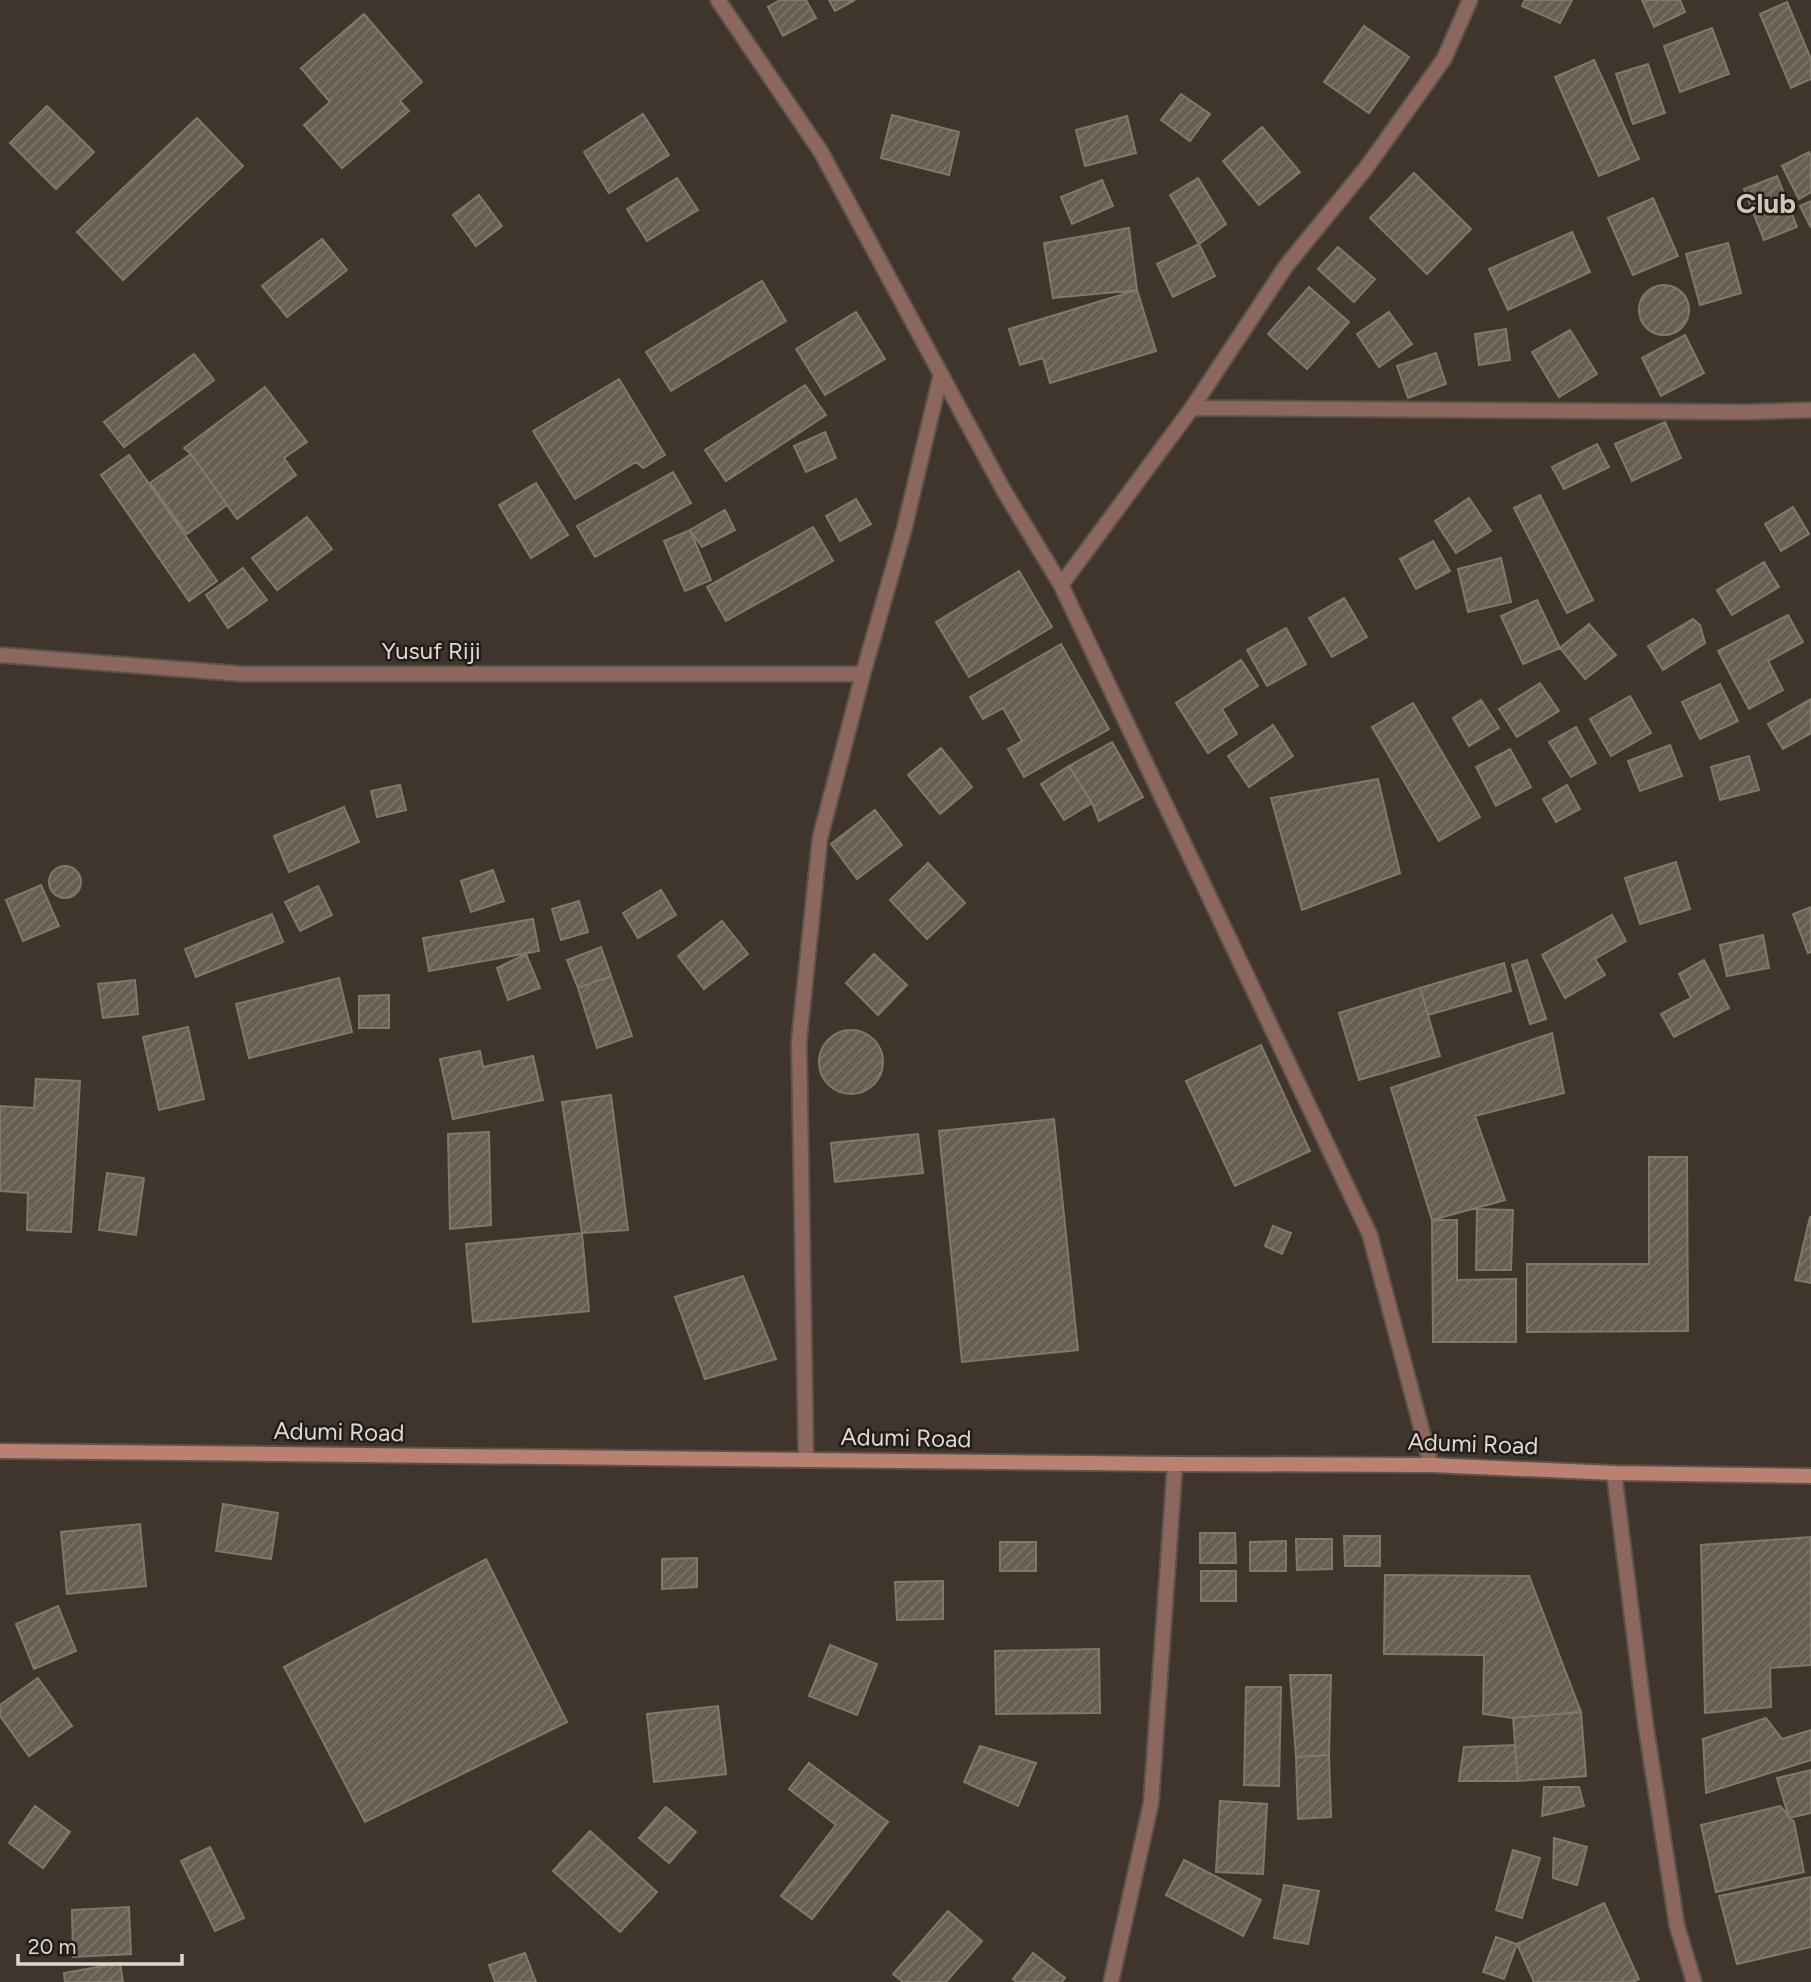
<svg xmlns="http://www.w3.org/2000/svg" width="1811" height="1982" font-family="Figtree,sans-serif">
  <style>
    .building { fill: url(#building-hatch); stroke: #80786a; stroke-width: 2 }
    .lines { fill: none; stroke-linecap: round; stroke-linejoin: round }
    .street-casing { stroke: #5d524a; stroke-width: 18 }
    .secondary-casing { stroke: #5d524a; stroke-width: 18 }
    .street { stroke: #8b675e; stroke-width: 14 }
    .secondary { stroke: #ba8173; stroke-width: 14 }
    .labels { text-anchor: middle; stroke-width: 5; stroke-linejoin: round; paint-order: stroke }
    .street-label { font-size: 24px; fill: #dfd8d2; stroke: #231d1a }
    .quarter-label { font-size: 28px; font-weight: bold; fill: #d5c6bc; stroke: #231d1a }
  </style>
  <defs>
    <pattern id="building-hatch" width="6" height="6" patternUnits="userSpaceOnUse" patternTransform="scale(1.75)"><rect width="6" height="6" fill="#665e51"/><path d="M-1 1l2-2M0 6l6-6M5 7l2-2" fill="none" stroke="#7b7469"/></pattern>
  </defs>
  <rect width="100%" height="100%" fill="#40352c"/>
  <path class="building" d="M 780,0 L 806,0 L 816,18 L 783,36 L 768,7 Z
    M 829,0 L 855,0 L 835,11 Z
    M 1525,0 L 1572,0 L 1560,23 L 1522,6 Z
    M 1642,0 L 1680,0 L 1685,12 L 1654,27 Z
    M 1787,2 L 1811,59 L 1811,79 L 1791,88 L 1760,14 Z
    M 364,14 L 422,82 L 400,101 L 409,111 L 342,168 L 304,125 L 330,102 L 301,68 Z
    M 1364,26 L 1409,57 L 1369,113 L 1324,82 Z
    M 1712,28 L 1729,74 L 1680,92 L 1664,46 Z
    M 1594,60 L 1639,159 L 1599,176 L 1555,77 Z
    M 1648,64 L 1665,113 L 1633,124 L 1616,74 Z
    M 1181,94 L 1210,114 L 1190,141 L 1161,120 Z
    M 47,106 L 94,152 L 56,189 L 10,143 Z
    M 643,114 L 669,155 L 609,193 L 584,152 Z
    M 892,115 L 959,132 L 949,175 L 881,158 Z
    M 1127,116 L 1136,153 L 1085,166 L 1076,130 Z
    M 197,118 L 243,166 L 123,280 L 77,232 Z
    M 1262,127 L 1300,172 L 1259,205 L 1223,161 Z
    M 1809,152 L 1811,156 L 1811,192 L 1799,199 L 1782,166 Z
    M 1414,173 L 1471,229 L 1427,274 L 1370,218 Z
    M 1777,176 L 1797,227 L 1764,240 L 1744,189 Z
    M 677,178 L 698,210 L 647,241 L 627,209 Z
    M 1198,178 L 1226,224 L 1199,244 L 1170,195 Z
    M 1102,180 L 1113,206 L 1072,224 L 1061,197 Z
    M 479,195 L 502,226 L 476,246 L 453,215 Z
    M 1653,198 L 1678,256 L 1633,275 L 1608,218 Z
    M 1811,201 L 1811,228 L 1800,206 Z
    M 1129,228 L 1137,290 L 1053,298 L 1044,243 Z
    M 1572,232 L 1590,272 L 1508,310 L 1489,269 Z
    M 322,239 L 347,270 L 287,317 L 262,286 Z
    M 1728,243 L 1741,293 L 1700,305 L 1686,254 Z
    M 1199,244 L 1215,276 L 1173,297 L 1157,264 Z
    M 1338,247 L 1375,279 L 1354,302 L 1318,269 Z
    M 762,281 L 786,321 L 671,391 L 646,352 Z
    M1639 310a25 25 0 1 1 50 0a25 25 0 1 1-50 0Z
    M 1309,287 L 1349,322 L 1307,369 L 1268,334 Z
    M 1137,290 L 1156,351 L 1050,383 L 1043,358 L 1020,365 L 1009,329 Z
    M 856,312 L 885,359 L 825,395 L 796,349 Z
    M 1389,312 L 1412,344 L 1379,367 L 1357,334 Z
    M 1506,329 L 1510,360 L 1479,365 L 1475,334 Z
    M 1570,330 L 1597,374 L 1559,397 L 1532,352 Z
    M 1685,335 L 1704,373 L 1661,396 L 1642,358 Z
    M 1436,353 L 1446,384 L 1408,398 L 1397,366 Z
    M 194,354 L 214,380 L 124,447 L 104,422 Z
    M 619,379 L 665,455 L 643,468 L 636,462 L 575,499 L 533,431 Z
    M 805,385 L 826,415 L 726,481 L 705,450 Z
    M 265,387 L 307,442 L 284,458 L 296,475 L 237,519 L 191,454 L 184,448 Z
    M 1665,422 L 1681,458 L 1632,481 L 1615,444 Z
    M 825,432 L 836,458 L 806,472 L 794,446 Z
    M 1597,444 L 1609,467 L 1564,489 L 1552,467 Z
    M 191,454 L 227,505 L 187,534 L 150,483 Z
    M 129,455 L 217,581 L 189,601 L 101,475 Z
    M 673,472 L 691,503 L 595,557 L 577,526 Z
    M 536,483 L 568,535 L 531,558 L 499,505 Z
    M 1540,495 L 1593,600 L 1567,613 L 1514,508 Z
    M 1469,498 L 1491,531 L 1456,553 L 1435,521 Z
    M 856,499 L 871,524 L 840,541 L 826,516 Z
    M 1793,507 L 1809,534 L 1781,551 L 1765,524 Z
    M 725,510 L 735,530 L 702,547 L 690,530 Z
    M 307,517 L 332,549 L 277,590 L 252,558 Z
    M 813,527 L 833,561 L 726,621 L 707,587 Z
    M 690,530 L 711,580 L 685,591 L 664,541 Z
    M 1433,541 L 1450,571 L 1416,589 L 1400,559 Z
    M 1501,558 L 1511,602 L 1468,612 L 1458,569 Z
    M 1764,562 L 1779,587 L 1732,615 L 1717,590 Z
    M 243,568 L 267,600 L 228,628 L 206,595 Z
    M 1019,571 L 1052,627 L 969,677 L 936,622 Z
    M 1344,598 L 1367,637 L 1332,657 L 1309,618 Z
    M 1537,600 L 1560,648 L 1523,664 L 1501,616 Z
    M 1788,615 L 1803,642 L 1768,661 L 1783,690 L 1749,709 L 1718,651 Z
    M 1693,619 L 1700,625 L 1705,643 L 1663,670 L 1648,646 Z
    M 1589,624 L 1616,655 L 1585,679 L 1560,648 Z
    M 1286,628 L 1306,664 L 1267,686 L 1247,650 Z
    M 1061,644 L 1109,729 L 1024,777 L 1008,749 L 1022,741 L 1003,708 L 983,719 L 970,697 Z
    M 1241,660 L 1258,686 L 1222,709 L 1237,734 L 1208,753 L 1176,703 Z
    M 1540,683 L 1559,711 L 1517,737 L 1499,709 Z
    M 1720,684 L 1738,721 L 1700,739 L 1682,702 Z
    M 1630,696 L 1651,733 L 1611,756 L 1590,719 Z
    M 1811,699 L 1811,733 L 1783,749 L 1768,724 Z
    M 1481,700 L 1499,728 L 1469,746 L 1453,718 Z
    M 1413,703 L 1480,817 L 1439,841 L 1372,727 Z
    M 1273,725 L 1293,756 L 1249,787 L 1228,756 Z
    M 1576,727 L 1596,763 L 1571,777 L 1549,742 Z
    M 1112,742 L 1143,797 L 1099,821 L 1092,803 L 1069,766 Z
    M 1670,745 L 1682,776 L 1640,791 L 1628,761 Z
    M 941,748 L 972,787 L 940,814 L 908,775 Z
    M 1510,749 L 1531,787 L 1496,806 L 1476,767 Z
    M 1749,756 L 1759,790 L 1720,800 L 1711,767 Z
    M 1069,766 L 1092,803 L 1064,820 L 1041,784 Z
    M 1378,779 L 1400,873 L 1302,910 L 1271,798 Z
    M 400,785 L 406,810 L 377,817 L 371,791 Z
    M 1567,785 L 1580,809 L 1556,822 L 1543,799 Z
    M 344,807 L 359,842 L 289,872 L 274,836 Z
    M 875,810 L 902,845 L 857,879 L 831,844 Z
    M 1676,862 L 1690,909 L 1640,924 L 1625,878 Z
    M 928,863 L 965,903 L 927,939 L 890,900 Z
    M49 882a16 16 0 1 1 32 0a16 16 0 1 1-32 0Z
    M 493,870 L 504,901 L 471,912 L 461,881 Z
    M 41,885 L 59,926 L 23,941 L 6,900 Z
    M 318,886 L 332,915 L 300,931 L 285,902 Z
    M 661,890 L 676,915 L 638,938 L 623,913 Z
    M 579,901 L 588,932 L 561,940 L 552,909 Z
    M 1811,907 L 1811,952 L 1808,953 L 1793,914 Z
    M 272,914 L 283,942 L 196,977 L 185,949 Z
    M 1612,915 L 1626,941 L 1595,959 L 1605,975 L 1565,998 L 1542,955 Z
    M 533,919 L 539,951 L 429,971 L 423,938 Z
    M 722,921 L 748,954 L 704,989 L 678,956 Z
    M 1763,935 L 1769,968 L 1727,976 L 1720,945 Z
    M 601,947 L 611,976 L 578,988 L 567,960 Z
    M 526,954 L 540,988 L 508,1000 L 497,968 Z
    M 874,954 L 907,985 L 878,1015 L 846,983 Z
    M 1527,960 L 1546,1019 L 1530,1024 L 1512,965 Z
    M 1704,960 L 1729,1008 L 1674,1037 L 1661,1014 L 1691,998 L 1679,974 Z
    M 1504,963 L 1511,991 L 1428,1015 L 1420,988 Z
    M 611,976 L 632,1036 L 597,1048 L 578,988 Z
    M 339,978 L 352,1032 L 249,1058 L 236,1004 Z
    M 135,980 L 138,1014 L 103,1018 L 98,984 Z
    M 1420,988 L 1440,1056 L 1359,1080 L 1339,1013 Z
    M 389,995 L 389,1028 L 359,1028 L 359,996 Z
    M 188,1027 L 204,1099 L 159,1110 L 143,1037 Z
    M819 1062a32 32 0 1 1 64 0a32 32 0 1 1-64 0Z
    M 1552,1033 L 1564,1093 L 1475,1116 L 1505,1200 L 1432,1220 L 1391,1088 Z
    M 1261,1045 L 1310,1151 L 1235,1186 L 1186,1081 Z
    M 480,1051 L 483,1067 L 533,1056 L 543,1100 L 453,1119 L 440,1059 Z
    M 36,1079 L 80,1081 L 71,1232 L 27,1230 L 28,1193 L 0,1191 L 0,1106 L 34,1108 Z
    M 611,1095 L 628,1230 L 582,1233 L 562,1102 Z
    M 1054,1119 L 1078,1350 L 962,1362 L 939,1131 Z
    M 489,1132 L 491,1225 L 450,1229 L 448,1134 Z
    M 918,1134 L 923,1173 L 835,1182 L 831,1143 Z
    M 1649,1157 L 1687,1157 L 1688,1331 L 1527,1332 L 1527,1264 L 1649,1264 Z
    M 107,1173 L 144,1178 L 136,1235 L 99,1230 Z
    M 1477,1209 L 1513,1210 L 1511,1270 L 1476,1270 Z
    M 1810,1217 L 1811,1217 L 1811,1283 L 1795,1280 Z
    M 1432,1220 L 1457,1220 L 1457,1280 L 1516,1279 L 1516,1342 L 1433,1342 Z
    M 1273,1226 L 1291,1233 L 1282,1254 L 1265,1246 Z
    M 582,1233 L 589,1311 L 473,1322 L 466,1244 Z
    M 743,1276 L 776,1359 L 705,1379 L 675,1297 Z
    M 223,1504 L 278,1513 L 271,1559 L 216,1551 Z
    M 140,1524 L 146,1586 L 67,1594 L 61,1532 Z
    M 1200,1533 L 1235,1533 L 1236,1563 L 1200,1563 Z
    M 1344,1536 L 1380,1536 L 1380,1566 L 1345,1566 Z
    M 1811,1537 L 1811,1665 L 1770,1668 L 1771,1707 L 1705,1713 L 1701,1545 Z
    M 1296,1539 L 1332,1539 L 1332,1569 L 1297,1570 Z
    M 1286,1541 L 1286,1571 L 1250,1571 L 1250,1542 Z
    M 1000,1542 L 1036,1542 L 1036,1571 L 1000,1571 Z
    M 697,1558 L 697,1587 L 662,1589 L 662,1559 Z
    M 486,1559 L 567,1722 L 365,1822 L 284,1667 Z
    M 1201,1571 L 1236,1571 L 1236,1601 L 1201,1601 Z
    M 1385,1575 L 1529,1576 L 1581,1712 L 1513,1718 L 1483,1714 L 1484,1655 L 1384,1654 Z
    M 943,1581 L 943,1619 L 897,1620 L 895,1582 Z
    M 58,1606 L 76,1651 L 34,1669 L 16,1624 Z
    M 830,1645 L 877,1664 L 857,1715 L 809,1696 Z
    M 1099,1649 L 1100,1713 L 996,1714 L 995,1651 Z
    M 1290,1675 L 1331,1675 L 1329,1755 L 1296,1757 Z
    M 38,1678 L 72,1726 L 29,1756 L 0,1716 L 0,1705 Z
    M 1246,1687 L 1281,1687 L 1279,1786 L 1244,1785 Z
    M 718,1706 L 726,1774 L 654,1782 L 647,1714 Z
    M 1581,1712 L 1586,1776 L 1518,1781 L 1513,1718 Z
    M 1766,1718 L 1782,1739 L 1811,1730 L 1811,1760 L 1706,1793 L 1703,1739 Z
    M 1515,1745 L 1518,1781 L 1459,1781 L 1464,1747 Z
    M 980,1746 L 1036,1763 L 1018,1806 L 964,1782 Z
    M 1329,1755 L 1331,1817 L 1298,1819 L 1296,1757 Z
    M 809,1763 L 888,1822 L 812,1919 L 781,1896 L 836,1825 L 789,1789 Z
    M 1811,1770 L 1811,1813 L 1789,1818 L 1777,1778 Z
    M 1544,1787 L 1579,1787 L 1584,1806 L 1542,1816 Z
    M 1220,1801 L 1267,1804 L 1263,1874 L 1216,1872 Z
    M 35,1806 L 70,1832 L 43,1868 L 9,1843 Z
    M 1780,1806 L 1794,1822 L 1804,1872 L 1716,1892 L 1701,1825 Z
    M 666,1807 L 696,1832 L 669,1863 L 639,1838 Z
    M 590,1831 L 657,1892 L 620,1932 L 553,1871 Z
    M 1554,1838 L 1587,1847 L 1577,1885 L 1553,1878 Z
    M 210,1847 L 244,1918 L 215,1931 L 181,1861 Z
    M 1513,1850 L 1540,1858 L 1522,1918 L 1496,1910 Z
    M 1184,1860 L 1261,1900 L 1243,1936 L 1166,1895 Z
    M 1811,1877 L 1811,1947 L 1737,1964 L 1719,1896 Z
    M 1284,1885 L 1319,1891 L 1308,1944 L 1274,1938 Z
    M 1604,1903 L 1639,1979 L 1633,1982 L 1534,1982 L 1517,1944 Z
    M 129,1907 L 131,1954 L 73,1957 L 72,1910 Z
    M 948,1911 L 982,1941 L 946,1982 L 903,1982 L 893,1974 Z
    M 1496,1937 L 1517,1944 L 1504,1979 L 1483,1972 Z
    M 525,1953 L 536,1982 L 495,1982 L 489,1965 Z
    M 1033,1953 L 1065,1978 L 1062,1982 L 1017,1982 L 1013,1979 Z
    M 120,1963 L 123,1982 L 65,1982 L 64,1973 Z"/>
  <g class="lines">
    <defs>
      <path id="street" d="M 718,0 L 821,152 L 1004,491 L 1061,585 L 1370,1235 L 1431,1465
        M 1192,408 L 1747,412 L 1811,410
        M 1061,585 L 1192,408 L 1286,266 L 1366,168 L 1444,59 L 1470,0
        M 0,655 L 243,674 L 863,674
        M 806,1459 L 799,1041 L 820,838 L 863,674 L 904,530 L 941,374
        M 1614,1473 L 1645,1721 L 1677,1926 L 1694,1982
        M 1111,1982 L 1151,1803 L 1175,1464"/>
      <path id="secondary" d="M 0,1451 L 1175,1464 L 1431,1465 L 1614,1473 L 1811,1476"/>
    </defs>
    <use href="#street" class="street-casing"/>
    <use href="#secondary" class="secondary-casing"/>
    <use href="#street" class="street"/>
    <use href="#secondary" class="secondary"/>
  </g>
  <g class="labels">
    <g class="street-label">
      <text x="431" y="659">Yusuf Riji</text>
      <text transform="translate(339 1432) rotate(1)" y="8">Adumi Road</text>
      <text transform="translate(906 1438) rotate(1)" y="8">Adumi Road</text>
      <text transform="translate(1473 1444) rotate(2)" y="8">Adumi Road</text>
    </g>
    <g class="quarter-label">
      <text x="1766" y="213">Club</text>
    </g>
  </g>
  <path d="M18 1954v10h164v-10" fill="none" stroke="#dfd8d2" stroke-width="3.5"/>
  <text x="28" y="1954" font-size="21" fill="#dfd8d2" stroke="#231d1a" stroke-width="5" paint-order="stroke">20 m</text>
</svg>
